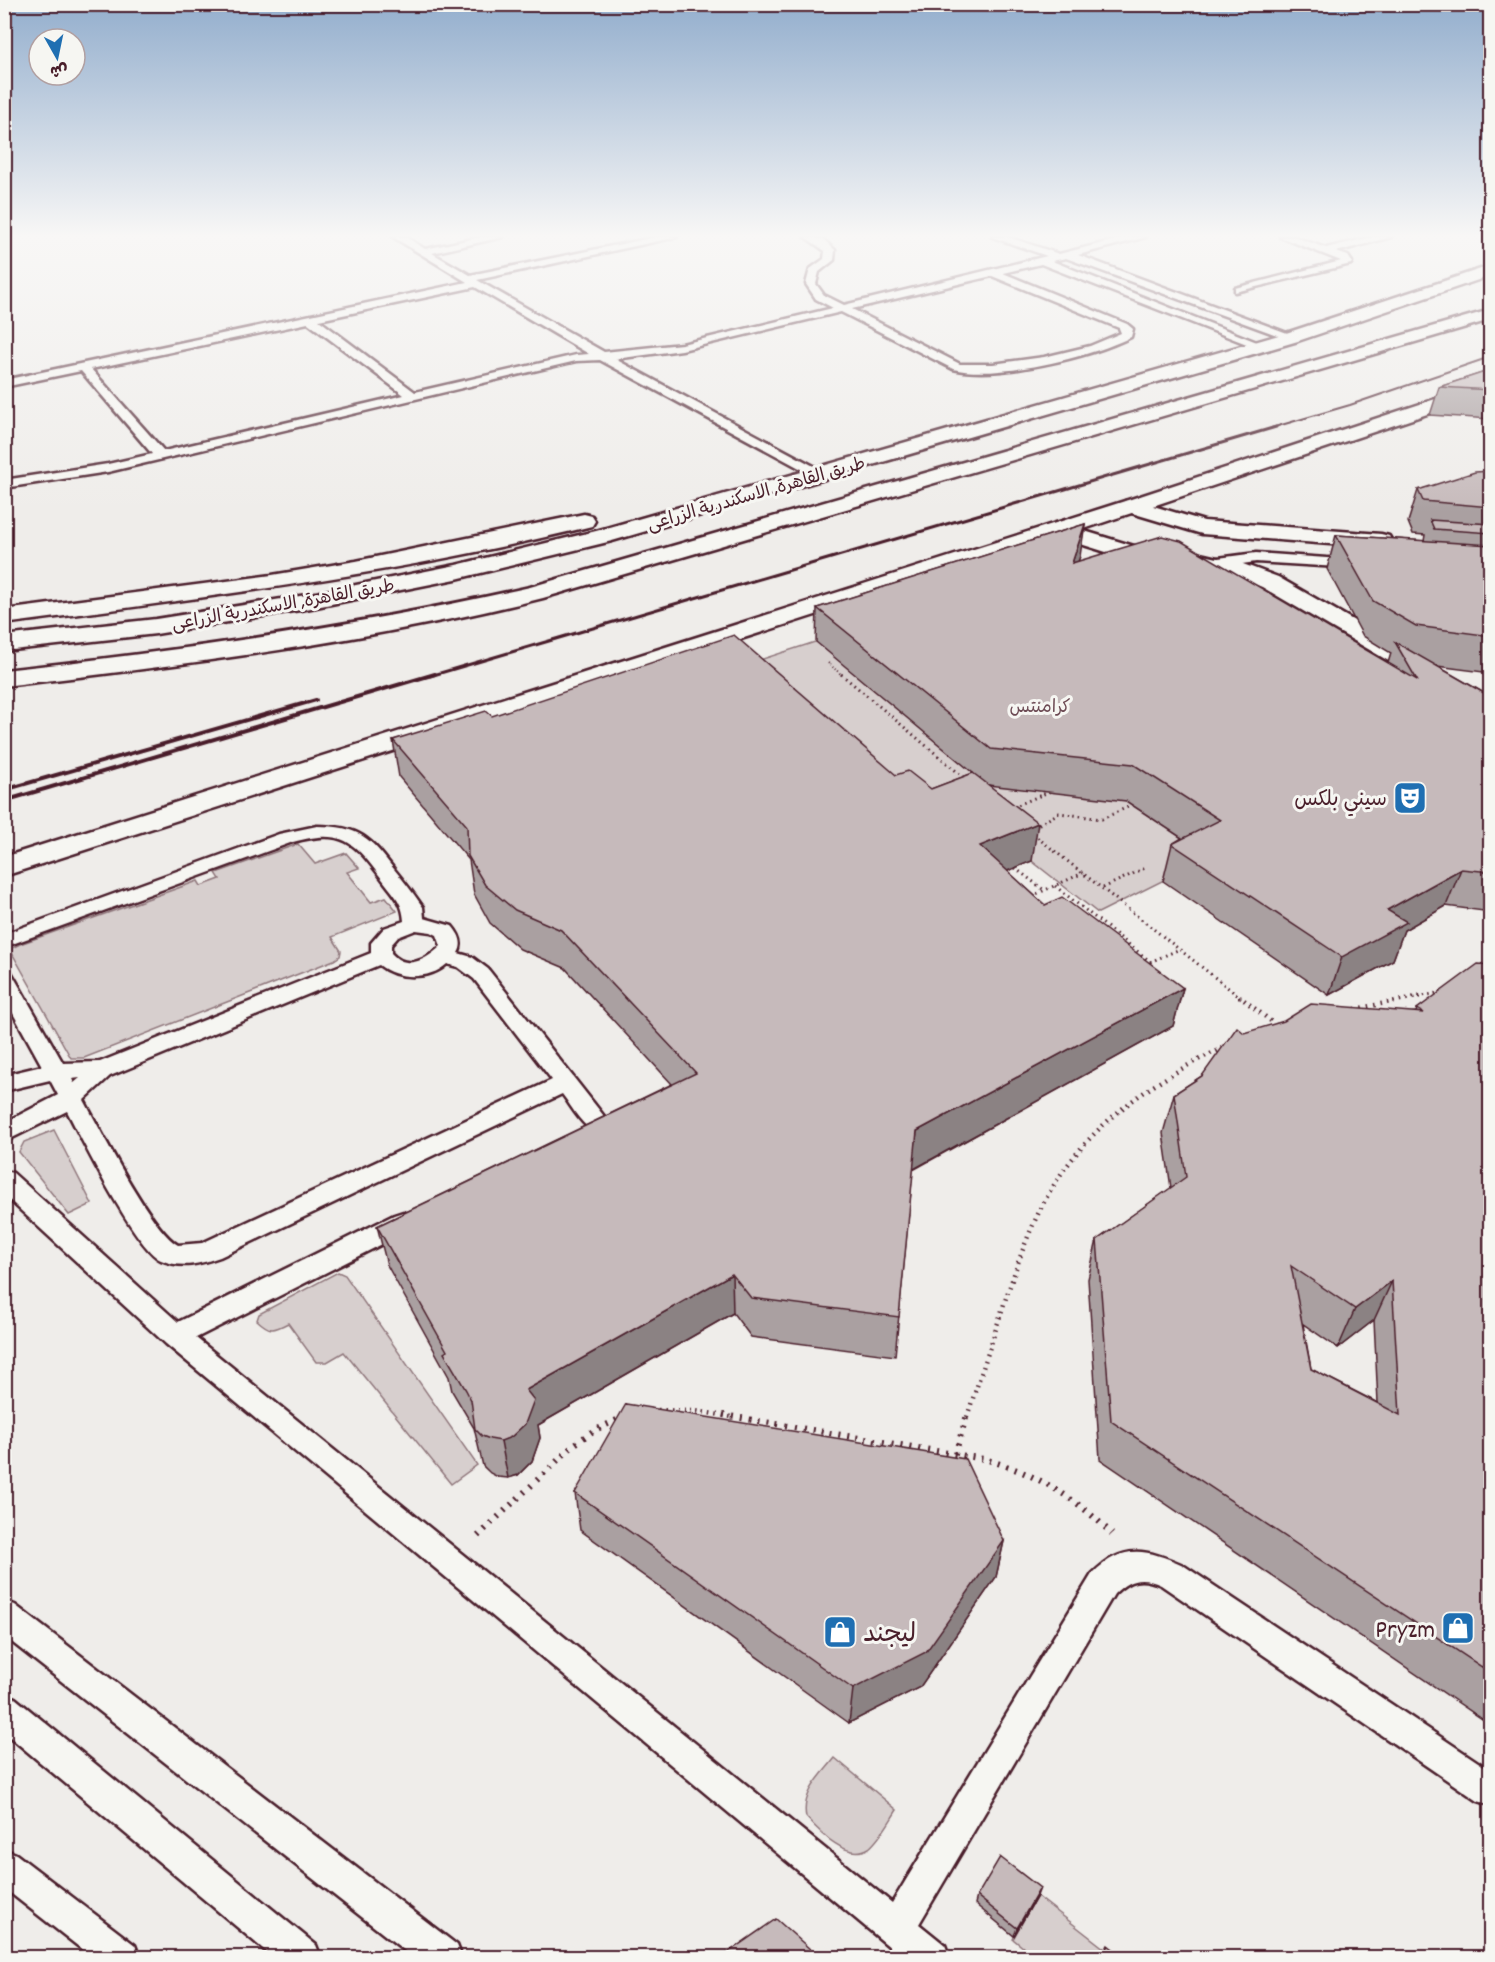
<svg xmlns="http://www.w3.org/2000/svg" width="1495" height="1962" font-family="Dekko,'Playpen Sans Arabic',sans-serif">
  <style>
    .green { fill: #d7cfce; stroke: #90777c; stroke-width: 1.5 }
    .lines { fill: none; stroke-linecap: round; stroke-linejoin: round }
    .lane-casing { stroke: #4a1f2b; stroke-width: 5 }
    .street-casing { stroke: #4a1f2b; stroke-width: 5 }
    .secondary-casing { stroke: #4a1f2b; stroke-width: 5 }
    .highway-casing { stroke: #4a1f2b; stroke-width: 5 }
    .path-far3 { stroke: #4a1f2b; stroke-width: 2; stroke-dasharray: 1 2; stroke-linecap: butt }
    .path-far2 { stroke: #4a1f2b; stroke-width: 3; stroke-dasharray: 1.5 4; stroke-linecap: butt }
    .path-far1 { stroke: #4a1f2b; stroke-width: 4.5; stroke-dasharray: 1.5 5; stroke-linecap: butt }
    .path { stroke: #4a1f2b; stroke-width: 6; stroke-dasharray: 2 7; stroke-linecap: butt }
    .lane { fill: #f6f6f2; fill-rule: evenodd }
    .street { fill: #f6f6f2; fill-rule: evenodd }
    .secondary { fill: #f6f6f2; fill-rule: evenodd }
    .highway { fill: #f6f6f2; fill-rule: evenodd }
    .rail-far2 { stroke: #4a1f2b; stroke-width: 2 }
    .rail-far1 { stroke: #4a1f2b; stroke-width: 3 }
    .rail { stroke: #4a1f2b; stroke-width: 4 }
    .wall { fill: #aaa0a1; stroke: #4a1f2b; stroke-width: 1.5; fill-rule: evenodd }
    .shaded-wall { fill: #8b8283; stroke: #4a1f2b; stroke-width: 1.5 }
    .building { fill: #c6babb; stroke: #4a1f2b; stroke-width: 1.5; fill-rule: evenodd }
    .labels { text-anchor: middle; stroke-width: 6; stroke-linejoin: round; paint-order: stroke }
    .far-street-label { font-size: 18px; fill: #4a1f2b; stroke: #f6f6f2 }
    .far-park-label { font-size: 18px; fill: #6d4b54; stroke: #f6f6f2 }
    .poi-label { font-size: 21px; fill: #4a1f2b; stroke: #f6f6f2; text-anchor: end }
    .near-poi-label { font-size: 26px; fill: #4a1f2b; stroke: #f6f6f2; text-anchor: end }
  </style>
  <rect width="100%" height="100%" fill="#efedea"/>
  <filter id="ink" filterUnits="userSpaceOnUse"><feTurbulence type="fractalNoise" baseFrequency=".0167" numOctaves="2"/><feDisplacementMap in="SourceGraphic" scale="12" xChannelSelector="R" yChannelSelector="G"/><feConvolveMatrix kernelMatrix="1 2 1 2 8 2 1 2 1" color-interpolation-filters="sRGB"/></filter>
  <g filter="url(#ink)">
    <path class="green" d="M 1080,556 L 1076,567 L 1126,801 L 1210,857 L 1098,913 L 968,811 L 915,831 L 732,669 Z
      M 298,844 L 315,864 L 346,853 L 359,868 L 347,872 L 371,902 L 386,897 L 397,911 L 332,937 L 341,951 L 340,956 L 334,960 L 84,1058 L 71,1058 L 12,953 L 12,948 L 20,944 L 198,881 L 201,886 L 220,879 L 216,873 Z
      M 54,1130 L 92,1204 L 69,1215 L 19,1152 L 24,1142 Z
      M 338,1272 L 345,1275 L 477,1465 L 451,1484 L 344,1352 L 327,1362 L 316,1362 L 288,1323 C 273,1331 270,1332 257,1320 L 259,1314 Z
      M 835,1758 L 897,1810 C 889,1822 880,1839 869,1848 C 847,1862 819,1831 806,1817 C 801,1793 821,1776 835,1758 Z
      M 1037,1896 L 1105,1949 L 1101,1957 L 1035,1957 L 1013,1939 Z"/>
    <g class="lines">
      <defs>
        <path id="lane" d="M 393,237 L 406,237 L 425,249 L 481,237 L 503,237 L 432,253 L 470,275 L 656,237 L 677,237 L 477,280 L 604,352 L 682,344 L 833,308 L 816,299 L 806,284 L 810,269 L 824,259 L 825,251 L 805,237 L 823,239 L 835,250 L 834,260 L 819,272 L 816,284 L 824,295 L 844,305 L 1047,256 L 992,237 L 1008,237 L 1059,254 L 1127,237 L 1146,237 L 1078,255 L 1298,337 L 1296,339 L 1288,339 L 1066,258 L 1052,261 L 1267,346 L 1265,348 L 1257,348 L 1041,264 L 1003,273 L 1127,324 L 1133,329 L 1131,337 C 1091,357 997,380 953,369 L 841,312 L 682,350 L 615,359 L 823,471 L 825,474 L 818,478 L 600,360 L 576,361 L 108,472 L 4,488 L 4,480 L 108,464 L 152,454 L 81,371 L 4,387 L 4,380 L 467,282 ZM 992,276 L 1119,328 L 1121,333 L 1090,346 L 1044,357 L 993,364 L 960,364 L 852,309 ZM 475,287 L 589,354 L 576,355 L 415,392 L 319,320 ZM 308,323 L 404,395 L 164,451 L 91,369 Z
          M 1280,237 L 1295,237 L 1326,248 L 1372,237 L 1391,237 L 1336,252 L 1348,256 L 1352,262 L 1351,264 L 1235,292 L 1235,288 L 1341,261 Z
          M 1256,553 L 1355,560 L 1362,564 L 1355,568 L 1256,562 L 1221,567 L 1199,573 L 1192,569 L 1194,566 L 1218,558 Z
          M 317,826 C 360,826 370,838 394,869 C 403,880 412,891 420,903 L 423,907 L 424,918 L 452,926 C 459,934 464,943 458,953 L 472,957 L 488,969 L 611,1125 L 607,1131 C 586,1137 574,1109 562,1094 L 220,1257 C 200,1264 182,1269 161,1260 C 136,1249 82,1140 67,1111 L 4,1142 L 4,1123 L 58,1095 L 50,1080 L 4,1091 L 4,1075 L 42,1066 L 4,997 L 4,970 L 11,972 L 63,1063 L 100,1062 L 371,953 L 371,943 L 384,928 L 404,921 C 403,902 394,895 383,880 C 354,842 344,828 293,842 L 4,947 L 4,934 L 279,834 ZM 416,930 L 431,932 L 437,935 L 441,946 C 426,960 407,971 391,953 L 391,945 L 398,937 ZM 447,964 L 458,967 L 474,979 L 552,1080 L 202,1243 L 178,1245 C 151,1230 101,1131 84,1100 L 110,1076 L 379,965 C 397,980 430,980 447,964 ZM 80,1078 L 74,1083 L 72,1079 Z
          M 4,1171 L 13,1173 L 178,1322 L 394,1215 L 403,1212 L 412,1215 L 415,1222 L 412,1229 L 196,1338 L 892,1903 L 1092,1574 C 1123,1543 1146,1549 1183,1565 L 1490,1770 L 1490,1805 L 1478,1801 L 1161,1585 C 1141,1576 1129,1579 1114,1594 L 919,1924 L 945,1945 L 950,1958 L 903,1958 L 166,1344 L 4,1195 Z
          M 4,1601 L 15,1605 L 457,1945 L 462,1958 L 414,1958 L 4,1636 Z
          M 4,1693 L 15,1698 L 316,1945 L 321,1958 L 274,1958 L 4,1732 Z
          M 4,1849 L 16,1854 L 135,1945 L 140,1958 L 93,1958 L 4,1888 Z"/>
        <path id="street" d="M 1133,500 L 1204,521 L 1381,534 L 1389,536 L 1392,541 L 1389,546 L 1381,548 L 1202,534 L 1125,511 L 1122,506 L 1125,501 Z"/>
        <path id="secondary" d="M 1490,381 L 1490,393 L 1081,530 L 1167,556 L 1170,561 L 1167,566 L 1159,568 L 1151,566 L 1058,537 L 4,876 L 4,857 L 1125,501 Z
          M 1183,550 L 1243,564 L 1278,577 L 1410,653 L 1414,658 L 1410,663 L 1401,666 L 1392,663 L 1262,587 L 1228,574 L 1175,562 L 1172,557 L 1175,552 Z"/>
        <path id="highway" d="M 1490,266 L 1490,276 L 1298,341 L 612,541 L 456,579 L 306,609 L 156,634 L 4,651 L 4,636 L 156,619 L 306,595 L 456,565 L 596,531 L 1286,333 Z
          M 1490,310 L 1490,320 L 543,598 C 367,642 185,665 4,686 L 4,670 C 181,651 356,626 530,587 Z
          M 584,514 L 592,516 L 595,521 L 592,526 C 399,574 201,598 4,624 L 4,610 L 272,575 L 356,561 Z"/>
      </defs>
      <use href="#lane" class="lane-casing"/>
      <use href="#street" class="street-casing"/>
      <use href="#secondary" class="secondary-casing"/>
      <use href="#highway" class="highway-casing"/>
      <path class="path-far3" d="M 828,663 L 843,676"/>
      <path class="path-far2" d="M 841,674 L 967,780
        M 1013,807 L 1051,791
        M 1034,827 L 1059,813 L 1102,819 L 1132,805
        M 1033,834 L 1241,998
        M 1015,868 L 1044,890
        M 1055,886 L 1151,962
        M 1103,888 L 1147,867
        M 1032,896 L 1083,873
        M 1150,962 L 1180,949
        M 1413,998 L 1442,992"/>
      <path class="path-far1" d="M 1239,996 L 1277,1026
        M 1355,1009 L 1421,996
        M 658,1410 L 696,1411 L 732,1417
        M 967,1417 C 979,1379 992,1342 1004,1304 C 1017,1265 1030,1225 1051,1190 C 1091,1122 1155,1079 1225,1047"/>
      <path class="path" d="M 723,1415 L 984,1459 C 1035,1473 1075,1497 1112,1534
        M 955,1454 L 967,1415
        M 478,1536 L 575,1444 L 593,1431 L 619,1419"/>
      <use href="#lane" class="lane"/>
      <use href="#street" class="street"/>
      <use href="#secondary" class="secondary"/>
      <use href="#highway" class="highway"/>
      <path class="rail-far2" d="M 1271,428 L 1350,405 L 1490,357"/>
      <path class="rail-far1" d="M 430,676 L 1276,427"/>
      <path class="rail" d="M 4,790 L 316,700
        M 4,801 L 435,674"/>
    </g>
    <path class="wall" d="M 1491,370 L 1491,419 L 1430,415 L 1439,387 Z
      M 1491,471 L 1491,673 L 1437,666 L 1491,697 L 1491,912 L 1446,906 L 1404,930 L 1393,960 L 1329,995 L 1163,881 L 1172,844 L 1182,838 L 1126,801 L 988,785 L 1032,861 L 1007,871 L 1045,905 L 1183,988 L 1173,1026 L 913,1170 L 895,1356 L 751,1337 L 733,1313 L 538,1425 L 540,1438 L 532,1461 L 518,1475 L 508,1478 L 498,1477 L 490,1473 L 483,1466 L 474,1428 L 452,1391 L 449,1377 L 387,1265 L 377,1226 L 672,1084 L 565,968 L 520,949 L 490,923 L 474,894 L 469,860 L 399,777 L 393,740 L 492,716 L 896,775 L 931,789 L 973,773 L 816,642 L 817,608 L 1085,524 L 1078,561 L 1388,663 L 1391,653 L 1363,636 L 1327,569 L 1336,535 L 1424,541 L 1425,535 L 1413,534 L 1408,522 L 1418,490 Z
      M 1491,965 L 1491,1725 L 1100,1459 L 1088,1279 L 1097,1240 L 1171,1188 L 1163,1133 L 1174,1094 L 1202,1076 L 1244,1033 L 1416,1012 L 1417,1009 ZM 1374,1320 L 1378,1403 L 1311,1369 L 1303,1324 L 1338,1348 Z
      M 575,1493 L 1004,1541 L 996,1577 L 920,1687 L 849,1723 L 580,1530 Z
      M 977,1896 L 1037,1896 L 1014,1936 L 975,1904 Z"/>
    <path class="shaded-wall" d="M 1085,524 L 1080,556 L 1067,596 L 1072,563 Z
      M 1038,823 L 1032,861 L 975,884 L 980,846 Z
      M 1461,869 L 1446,906 L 1404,930 L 1393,960 L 1329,995 L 1342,957 L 1387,910 Z
      M 1183,988 L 1173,1026 L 912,1170 L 917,1131 Z
      M 732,1274 L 733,1313 L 538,1425 L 540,1438 L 532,1461 L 518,1475 L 508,1478 L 501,1441 L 526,1390 Z
      M 1392,1281 L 1374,1320 L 1338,1348 L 1355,1309 Z
      M 1004,1541 L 996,1577 L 920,1687 L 849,1723 L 853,1689 Z
      M 1040,1888 L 1037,1896 L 1014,1936 L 1017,1928 Z"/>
    <path class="building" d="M 1491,370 L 1491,390 L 1439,387 Z
      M 1491,471 L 1491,507 L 1423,501 L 1418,490 L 1475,472 Z
      M 1430,520 L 1491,524 L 1491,533 L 1434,529 Z
      M 1085,524 L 1072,563 L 1162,536 L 1181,541 L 1417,680 L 1395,642 L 1491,697 L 1491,872 L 1461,869 L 1387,910 L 1407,922 L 1342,957 L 1172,844 L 1220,820 L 1133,764 L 991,749 L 817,608 Z
      M 1336,535 L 1491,545 L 1491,636 L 1416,626 L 1373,601 Z
      M 734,635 L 896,775 L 908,771 L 931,789 L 973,773 L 1038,823 L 980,846 L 1045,905 L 1062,897 L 1183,988 L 917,1131 L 899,1317 L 751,1298 L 732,1274 L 526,1390 L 534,1400 L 525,1424 L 511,1437 L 501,1441 L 490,1439 L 482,1436 L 475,1429 L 471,1400 L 466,1390 L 444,1353 L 447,1351 L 377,1226 L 696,1073 L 561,930 L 515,910 L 485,885 L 468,856 L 467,826 L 393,740 L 486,711 L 492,716 Z
      M 1478,964 L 1491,965 L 1491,1673 L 1111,1421 L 1097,1240 L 1186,1177 L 1174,1094 L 1202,1076 L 1237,1027 L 1244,1033 L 1284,1021 L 1311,1004 L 1424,1013 L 1417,1009 ZM 1291,1266 L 1355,1309 L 1392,1281 L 1400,1415 L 1311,1369 Z
      M 626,1404 L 965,1459 L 1004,1541 L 926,1652 L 853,1689 L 575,1493 Z
      M 1000,1857 L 1040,1888 L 1017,1928 L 977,1896 Z
      M 776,1919 L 820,1958 L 720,1958 Z
      M 1108,1945 L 1125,1958 L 1101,1958 Z"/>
  </g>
  <linearGradient id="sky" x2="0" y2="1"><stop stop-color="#93aecd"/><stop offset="0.46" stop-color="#f8f7f6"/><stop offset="1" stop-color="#f8f7f6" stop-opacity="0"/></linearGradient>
  <rect width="1495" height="512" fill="url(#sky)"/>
  <defs>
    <symbol id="theatre-square" viewBox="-11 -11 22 22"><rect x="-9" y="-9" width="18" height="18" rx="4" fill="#1f6fb2" stroke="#f6f6f2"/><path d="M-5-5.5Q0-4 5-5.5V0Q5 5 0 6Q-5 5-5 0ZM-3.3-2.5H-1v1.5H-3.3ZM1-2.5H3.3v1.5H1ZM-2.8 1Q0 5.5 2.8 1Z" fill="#fff"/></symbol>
    <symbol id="shop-square" viewBox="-11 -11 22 22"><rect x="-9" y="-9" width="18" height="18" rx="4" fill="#1f6fb2" stroke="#f6f6f2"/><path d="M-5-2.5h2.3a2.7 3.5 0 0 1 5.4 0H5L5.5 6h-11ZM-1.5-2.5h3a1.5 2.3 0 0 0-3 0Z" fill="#fff"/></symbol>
  </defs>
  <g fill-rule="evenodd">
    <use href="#theatre-square" x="1391" y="779" width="38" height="38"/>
    <use href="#shop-square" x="1439" y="1609" width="38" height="38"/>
    <use href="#shop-square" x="821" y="1613" width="38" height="38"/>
  </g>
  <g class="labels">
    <g class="far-street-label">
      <text transform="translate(756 493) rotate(-16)" y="6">طريق القاهرة, الاسكندرية الزراعى</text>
      <text transform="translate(283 604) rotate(-10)" y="6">طريق القاهرة, الاسكندرية الزراعى</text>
    </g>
    <g class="far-park-label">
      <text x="1040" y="712">كرامنتس</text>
    </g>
    <g class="poi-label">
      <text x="1387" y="805">سيني بلكس</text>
    </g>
    <g class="near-poi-label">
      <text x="1435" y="1637">Pryzm</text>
      <text x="863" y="1641" text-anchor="start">ليجند</text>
    </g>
  </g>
  <rect width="1495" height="1962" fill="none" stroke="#f6f6f2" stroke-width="24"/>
  <rect x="12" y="12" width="1471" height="1938" fill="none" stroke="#4a1f2b" stroke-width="2" filter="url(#ink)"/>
  <g transform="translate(57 57) rotate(171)"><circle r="28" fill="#f6f6f2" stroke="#b1a0a2" stroke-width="1.5"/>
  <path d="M0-4.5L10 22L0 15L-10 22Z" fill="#1f6fb2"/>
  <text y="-9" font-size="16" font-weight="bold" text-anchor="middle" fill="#4a1f2b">ش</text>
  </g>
</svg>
